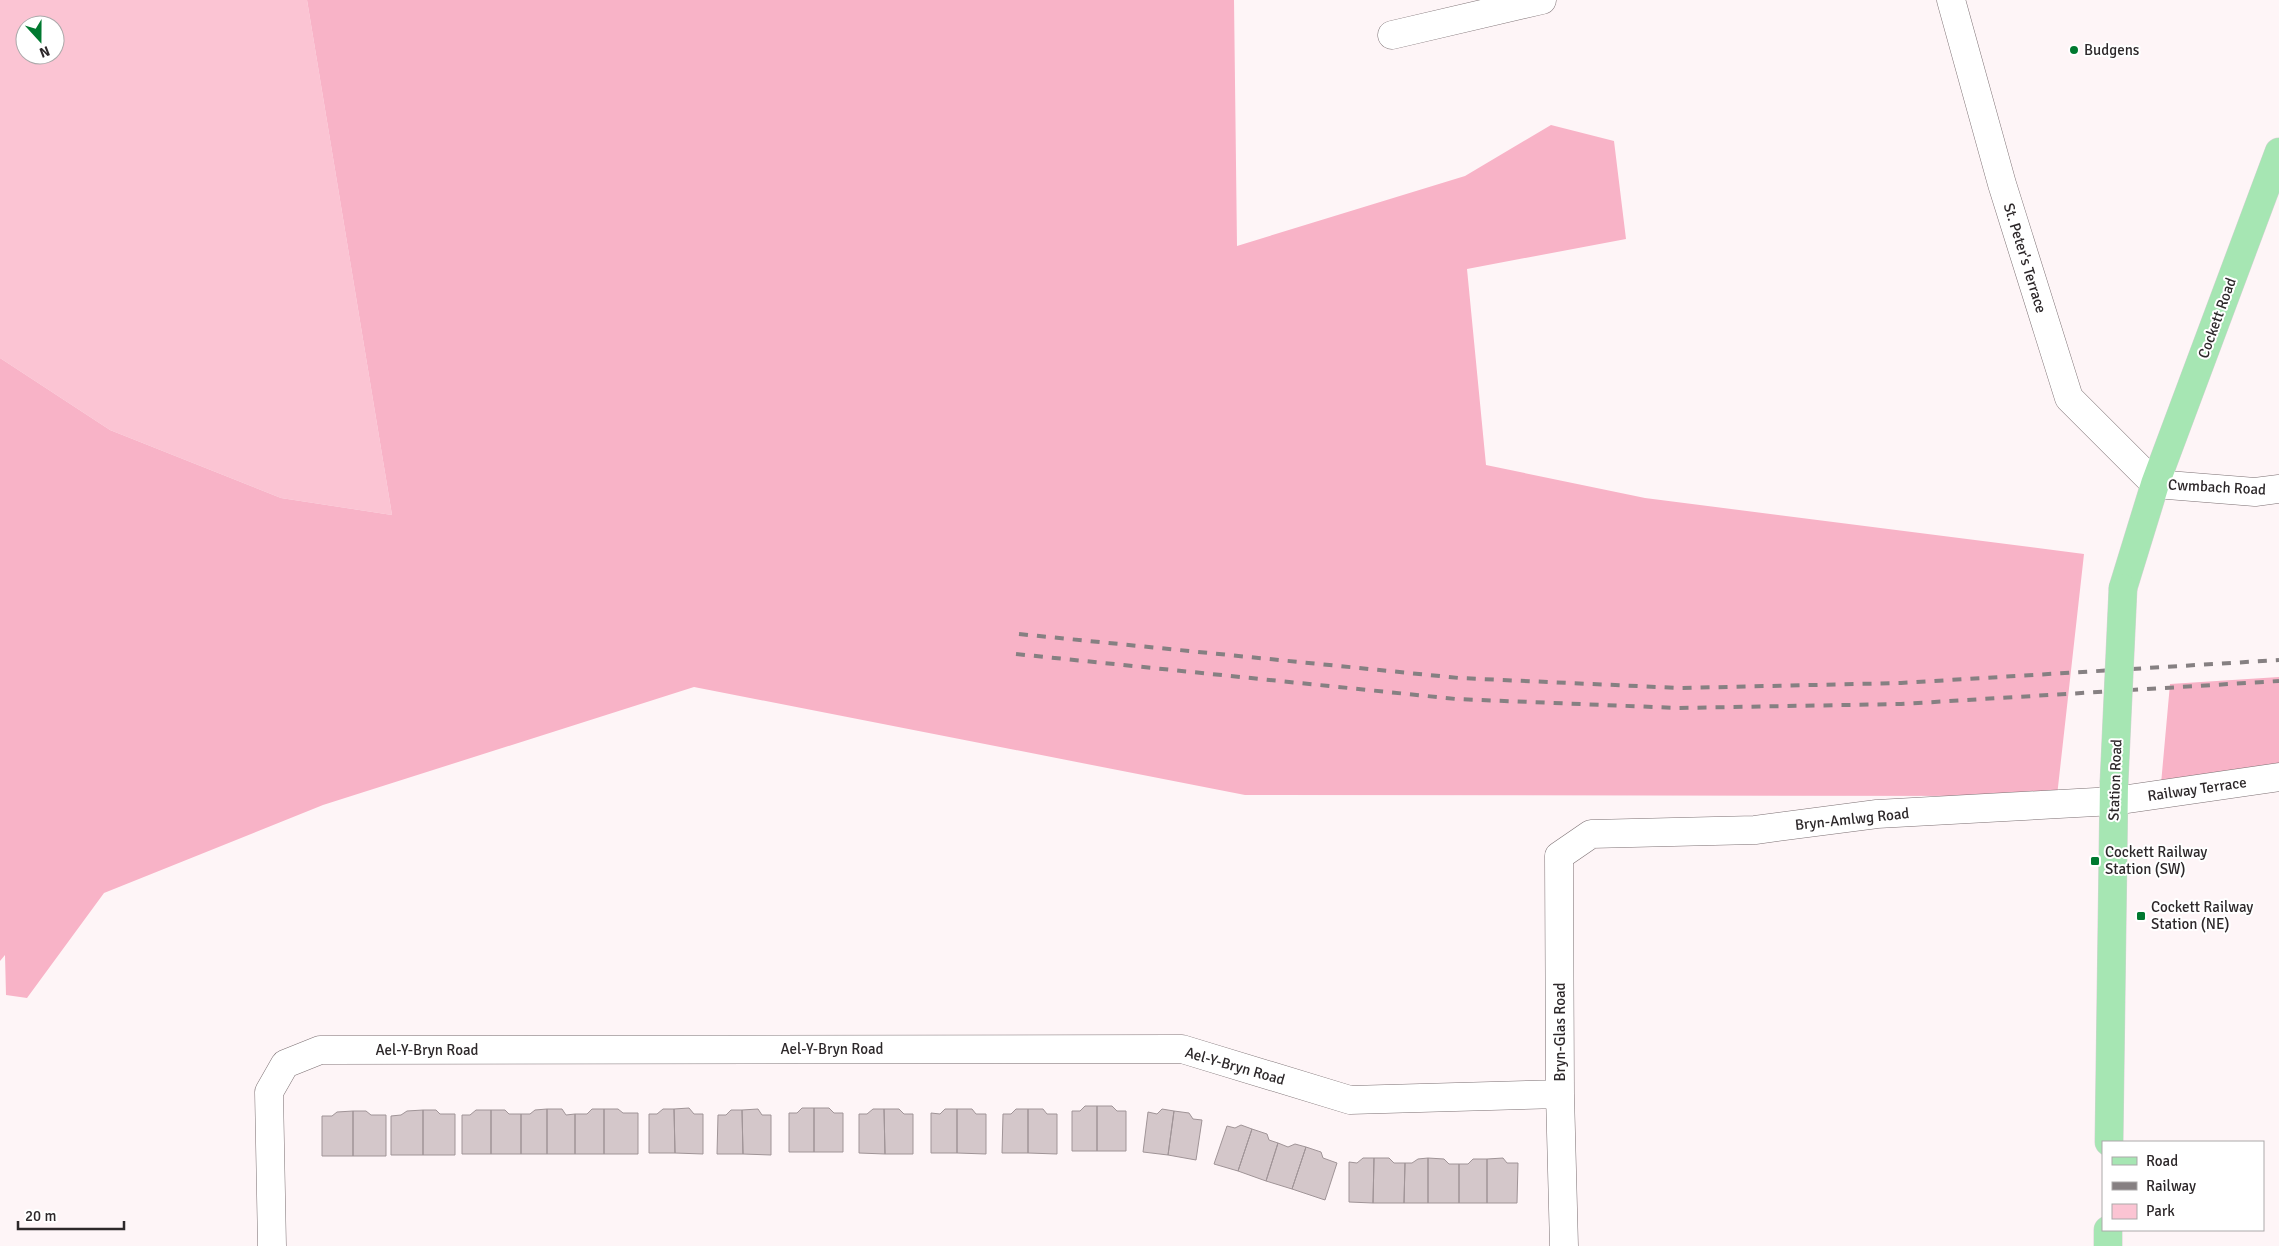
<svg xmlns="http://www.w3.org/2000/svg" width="2279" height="1246" font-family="Signika,sans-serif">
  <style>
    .green { fill: #fbc4d3; fill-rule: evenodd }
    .forest { fill: #f8b3c7 }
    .building { fill: #d4c7ca; stroke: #a09497 }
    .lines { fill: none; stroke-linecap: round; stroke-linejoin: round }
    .minor-casing { stroke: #7c7073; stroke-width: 29 }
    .secondary-casing { stroke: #7c7073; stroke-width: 29 }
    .primary-casing { stroke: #d5d4d4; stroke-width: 29 }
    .minor { stroke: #fff; stroke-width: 28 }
    .secondary { stroke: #fff; stroke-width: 28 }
    .primary { stroke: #a6e6b3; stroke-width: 28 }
    .rail { stroke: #868082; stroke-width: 4; stroke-dasharray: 9 9; stroke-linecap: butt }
    .primary-bridge-casing { stroke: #d5d4d4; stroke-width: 29; stroke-linecap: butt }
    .primary-bridge { stroke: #a6e6b3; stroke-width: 28 }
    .poi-dot { fill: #007930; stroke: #fff; stroke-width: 2 }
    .labels { text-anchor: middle; stroke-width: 4; stroke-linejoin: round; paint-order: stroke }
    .poi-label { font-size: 15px; fill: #2d282a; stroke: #fff; text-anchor: start }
    .street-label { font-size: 15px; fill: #2d282a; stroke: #fff }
  </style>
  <rect width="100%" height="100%" fill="#fef5f7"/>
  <path class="green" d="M 0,0 L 307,0 L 392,515 L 281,498 L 110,430 L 0,358 ZM 25,25 L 55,25 L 55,55 L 25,55 Z"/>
  <path class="forest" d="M 307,0 L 1234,0 L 1237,246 L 1465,176 L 1551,125 L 1614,141 L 1626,239 L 1467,269 L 1486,465 L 1645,498 L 2084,554 L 2057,796 L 1245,795 L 694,687 L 323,805 L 104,893 L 27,998 L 6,995 L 5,955 L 0,961 L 0,358 L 110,430 L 281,498 L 392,515 Z
    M 2279,677 L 2279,765 L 2161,784 L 2170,684 Z"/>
  <path class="building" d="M 1085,1106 L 1097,1106 L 1097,1151 L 1072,1151 L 1072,1111 L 1080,1111 Z
    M 1097,1106 L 1112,1106 L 1117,1111 L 1126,1111 L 1126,1151 L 1097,1151 Z
    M 689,1108 L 694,1114 L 703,1114 L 703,1154 L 675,1153 L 674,1109 Z
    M 802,1108 L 814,1108 L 814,1152 L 789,1152 L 789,1113 L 797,1113 Z
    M 814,1108 L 829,1108 L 834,1113 L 843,1113 L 843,1152 L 814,1152 Z
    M 547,1109 L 547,1154 L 521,1154 L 521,1114 L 530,1114 L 535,1110 Z
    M 547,1109 L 562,1109 L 566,1115 L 575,1114 L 575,1154 L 547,1154 Z
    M 592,1109 L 604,1109 L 604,1154 L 575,1154 L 575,1114 L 587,1114 Z
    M 604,1109 L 618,1109 L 623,1113 L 638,1113 L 638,1154 L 604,1154 Z
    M 663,1109 L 674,1109 L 675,1153 L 649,1153 L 649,1114 L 657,1114 Z
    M 758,1109 L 762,1115 L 771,1115 L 771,1155 L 743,1154 L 742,1110 Z
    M 873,1109 L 884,1109 L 885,1154 L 859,1153 L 859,1114 L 867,1114 Z
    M 884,1109 L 899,1109 L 904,1114 L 913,1114 L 913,1154 L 885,1154 Z
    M 945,1109 L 957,1109 L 957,1153 L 931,1153 L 931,1113 L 940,1114 Z
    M 957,1109 L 972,1109 L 976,1114 L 986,1114 L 986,1154 L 957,1153 Z
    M 1016,1109 L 1028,1109 L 1028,1153 L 1002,1153 L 1003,1114 L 1011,1114 Z
    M 1028,1109 L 1043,1109 L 1047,1114 L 1057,1114 L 1057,1154 L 1028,1153 Z
    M 1162,1109 L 1174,1111 L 1168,1155 L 1143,1152 L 1148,1112 L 1157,1114 Z
    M 423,1110 L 423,1155 L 391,1155 L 391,1116 L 401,1115 L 407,1111 Z
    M 423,1110 L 436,1110 L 440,1114 L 455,1114 L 455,1155 L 423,1155 Z
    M 476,1110 L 491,1110 L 491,1154 L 462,1154 L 462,1115 L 470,1115 Z
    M 491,1110 L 505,1110 L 509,1114 L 521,1114 L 521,1154 L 491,1154 Z
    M 731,1110 L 742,1110 L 743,1154 L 717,1154 L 718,1115 L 726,1115 Z
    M 353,1111 L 366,1111 L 371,1115 L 386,1115 L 386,1156 L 353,1156 Z
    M 353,1111 L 353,1156 L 322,1156 L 322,1116 L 332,1116 L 337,1112 Z
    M 1174,1111 L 1189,1113 L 1193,1119 L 1202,1120 L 1196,1160 L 1168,1155 Z
    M 1241,1125 L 1252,1129 L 1238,1171 L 1214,1164 L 1227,1126 L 1235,1128 Z
    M 1252,1129 L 1267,1134 L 1269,1140 L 1278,1143 L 1266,1181 L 1238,1171 Z
    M 1278,1143 L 1288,1147 L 1295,1144 L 1306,1147 L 1292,1189 L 1266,1181 Z
    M 1306,1147 L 1321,1152 L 1323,1158 L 1337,1163 L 1325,1200 L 1292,1189 Z
    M 1363,1158 L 1374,1158 L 1373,1203 L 1349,1202 L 1349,1162 L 1357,1163 Z
    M 1374,1158 L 1389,1158 L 1394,1163 L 1405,1163 L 1404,1203 L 1373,1203 Z
    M 1428,1158 L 1428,1203 L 1404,1203 L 1405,1163 L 1412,1163 L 1418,1159 Z
    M 1428,1158 L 1444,1159 L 1449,1164 L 1459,1164 L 1459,1203 L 1428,1203 Z
    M 1503,1158 L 1507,1163 L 1518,1163 L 1517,1203 L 1487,1203 L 1487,1159 Z
    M 1473,1159 L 1487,1159 L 1487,1203 L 1459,1203 L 1459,1164 L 1468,1164 Z"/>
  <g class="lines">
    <defs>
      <path id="minor" d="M 1951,0 L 2002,184 L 2069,398 L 2155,484
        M 1392,35 L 1542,0
        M 272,1246 L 269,1092 L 285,1064 L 320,1050 L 1182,1049 L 1350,1100 L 1560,1094
        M 1564,1246 L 1560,1094 L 1559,856 L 1591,834 L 1755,830 L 1877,814 L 2114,801 L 2279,777"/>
      <path id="secondary" d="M 2155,484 L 2255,492 L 2279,489"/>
      <path id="primary" d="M 2123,588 L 2155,484 L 2279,152
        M 2109,1142 L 2114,783
        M 2108,1246 L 2108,1230"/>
    </defs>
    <use href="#minor" class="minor-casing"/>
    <use href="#secondary" class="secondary-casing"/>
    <use href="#primary" class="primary-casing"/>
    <use href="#minor" class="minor"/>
    <use href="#secondary" class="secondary"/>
    <use href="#primary" class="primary"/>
    <path class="rail" d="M 1019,634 L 1459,678 L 1680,688 L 1901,683 L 2279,660
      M 1016,654 L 1456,699 L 1678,708 L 1901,704 L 2279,681"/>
    <defs>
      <path id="primary-bridge" d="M 2114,783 L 2123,588"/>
    </defs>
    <use href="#primary-bridge" class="primary-bridge-casing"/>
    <use href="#primary-bridge" class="primary-bridge"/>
  </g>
  <g class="poi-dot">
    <circle cx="2074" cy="50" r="5"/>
    <rect x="2090" y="856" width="10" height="10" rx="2.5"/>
    <rect x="2136" y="911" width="10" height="10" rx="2.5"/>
  </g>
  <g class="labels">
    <g class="poi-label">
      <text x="2084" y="55">Budgens</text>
      <text x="2105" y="857">Cockett Railway<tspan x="2105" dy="17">Station (SW)</tspan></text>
      <text x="2151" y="912">Cockett Railway<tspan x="2151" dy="17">Station (NE)</tspan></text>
    </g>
    <g class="street-label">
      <text transform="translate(2025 258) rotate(73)" y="5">St. Peter's Terrace</text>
      <text transform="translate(2217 318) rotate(-70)" y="5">Cockett Road</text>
      <text transform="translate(2217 487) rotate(3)" y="5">Cwmbach Road</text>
      <text transform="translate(2115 780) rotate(-88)" y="5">Station Road</text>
      <text transform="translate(2197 789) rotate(-8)" y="5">Railway Terrace</text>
      <text transform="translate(1852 819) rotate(-6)" y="5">Bryn-Amlwg Road</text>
      <text transform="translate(1560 1032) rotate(-90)" y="5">Bryn-Glas Road</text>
      <text x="832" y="1054">Ael-Y-Bryn Road</text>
      <text x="427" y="1055">Ael-Y-Bryn Road</text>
      <text transform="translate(1235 1066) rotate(16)" y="5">Ael-Y-Bryn Road</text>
    </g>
  </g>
  <rect x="2102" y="1141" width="162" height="90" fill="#ffffff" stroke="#aba9aa"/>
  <rect x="2112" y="1157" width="25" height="8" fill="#a6e6b3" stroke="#aba9aa"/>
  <text x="2146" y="1166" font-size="15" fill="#2d282a">Road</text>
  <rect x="2112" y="1182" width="25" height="8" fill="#868082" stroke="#aba9aa"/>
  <text x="2146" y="1191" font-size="15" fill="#2d282a">Railway</text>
  <rect x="2112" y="1204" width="25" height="15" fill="#fbc4d3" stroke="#aba9aa"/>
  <text x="2146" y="1216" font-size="15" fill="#2d282a">Park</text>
  <g transform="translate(40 40) rotate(159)"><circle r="24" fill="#ffffff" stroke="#aba9aa"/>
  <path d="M0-4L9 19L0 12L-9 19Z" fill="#007930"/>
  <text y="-8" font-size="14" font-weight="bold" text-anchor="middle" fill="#2d282a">N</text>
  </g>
  <path d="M18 1221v8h106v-8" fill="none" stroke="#2d282a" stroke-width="2.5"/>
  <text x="25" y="1221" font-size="15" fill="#2d282a" stroke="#ffffff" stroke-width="4" paint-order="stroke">20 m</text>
</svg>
